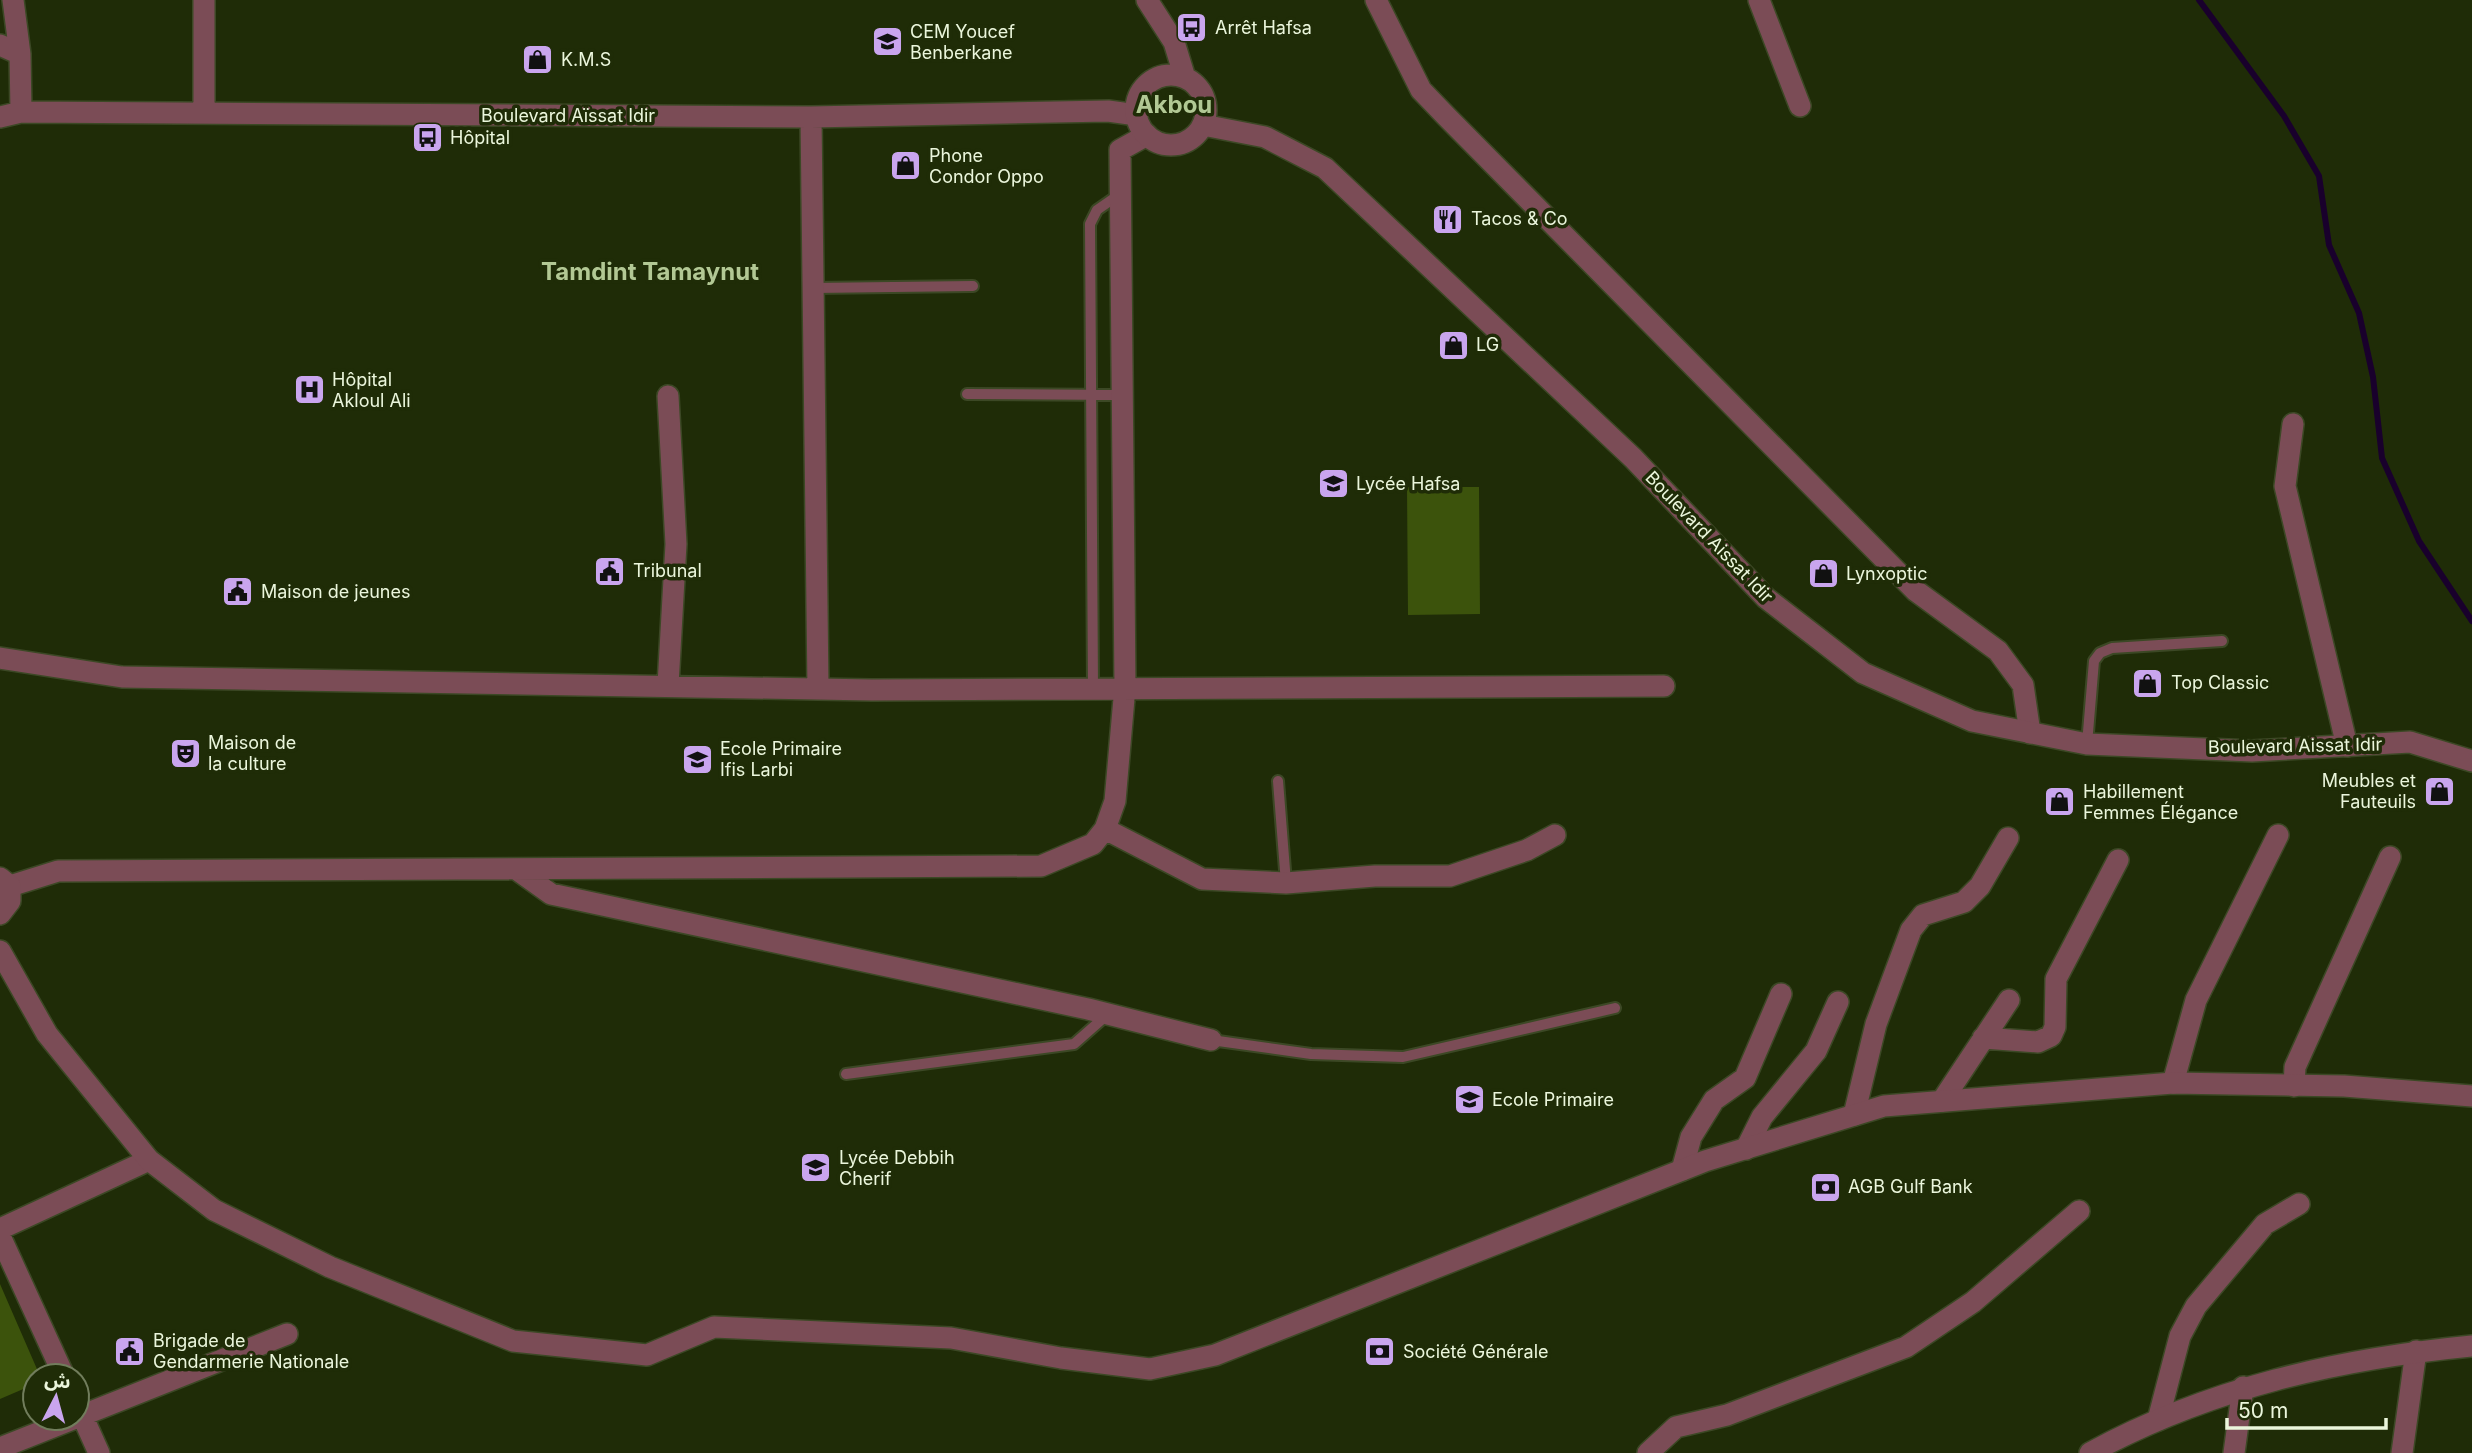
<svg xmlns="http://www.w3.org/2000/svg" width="2472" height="1453" font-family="Inter,'Noto Sans Arabic',sans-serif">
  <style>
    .green { fill: #3c530c }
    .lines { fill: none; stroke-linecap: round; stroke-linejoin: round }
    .stream { stroke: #19002c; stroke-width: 6 }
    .service-casing { stroke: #3c4825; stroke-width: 14 }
    .minor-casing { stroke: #3c4825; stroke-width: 24 }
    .tertiary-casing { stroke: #3c4825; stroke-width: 24 }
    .service { stroke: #7b4c56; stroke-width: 10 }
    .minor { stroke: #7b4c56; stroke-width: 21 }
    .tertiary { stroke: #7b4c56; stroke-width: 21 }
    .labels { text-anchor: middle; stroke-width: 7; stroke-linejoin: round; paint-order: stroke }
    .poi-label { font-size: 18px; fill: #ebf6dc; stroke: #1f2c07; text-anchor: start }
    .street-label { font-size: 18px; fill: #ebf6dc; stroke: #1f2c07 }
    .district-label { font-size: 24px; font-weight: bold; fill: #b2c894; stroke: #1f2c07 }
  </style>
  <rect width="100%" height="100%" fill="#1f2c07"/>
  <path class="green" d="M 1407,487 L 1479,487 L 1480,614 L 1408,615 Z
    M 0,1284 L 40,1376 L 35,1376 L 35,1384 L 0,1399 Z"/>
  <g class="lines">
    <path class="stream" d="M 2199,0 L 2284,116 L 2319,176 L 2329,245 L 2359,313 L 2373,377 L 2382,458 L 2419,541 L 2472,621"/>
    <defs>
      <path id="service" d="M 813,288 L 973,286
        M 967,394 L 1122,395
        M 1093,688 L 1090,224 L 1097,210 L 1120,194
        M 2087,744 L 2094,661 L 2100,653 L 2112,648 L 2222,641
        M 1278,781 L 1286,883
        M 1211,1040 L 1311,1054 L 1403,1057 L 1615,1008
        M 846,1074 L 1074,1044 L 1108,1014"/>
      <path id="minor" d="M 13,0 L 20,54
        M 1376,0 L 1421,90 L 1446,116 L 1916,591 L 1998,651 L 2023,685 L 2030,733
        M 1759,0 L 1800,106
        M 0,45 L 20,54 L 21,112
        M 204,113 L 204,0
        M 0,117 L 21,112 L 811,117 L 1108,111 L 1137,115
        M 811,117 L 818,688
        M 668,396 L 676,544 L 668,685
        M 2293,424 L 2285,486 L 2347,746
        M 0,658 L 122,677 L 872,690 L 1664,686
        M 1105,829 L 1202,879 L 1286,883 L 1375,876 L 1450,876 L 1527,850 L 1555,835
        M 516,869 L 551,894 L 1088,1009 L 1211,1040
        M 10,886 L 58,871 L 1041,866 L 1093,844 L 1105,829 L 1115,801 L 1125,687 L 1120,150 L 1147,135
        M 1983,1038 L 2038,1042 L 2051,1036 L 2055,1027 L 2056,979 L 2118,860
        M 2173,1083 L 2196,1000 L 2278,835
        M 2294,1086 L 2295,1067 L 2390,857
        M 1942,1101 L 2009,1000
        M 1854,1115 L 1876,1024 L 1911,930 L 1923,915 L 1964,902 L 1980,886 L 2008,838
        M 1746,1149 L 1762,1117 L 1816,1051 L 1838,1002
        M 1682,1170 L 1691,1137 L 1714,1100 L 1745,1078 L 1781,994
        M 0,1229 L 149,1160
        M 0,1236 L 64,1376
        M 77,1404 L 99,1453
        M 2158,1420 L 2180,1336 L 2196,1306 L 2265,1224 L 2299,1204
        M 0,1448 L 287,1334
        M 1648,1453 L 1676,1427 L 1727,1415 L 1906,1347 L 1973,1302 L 2079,1211
        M 2234,1453 L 2243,1387
        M 2402,1453 L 2416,1351"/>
      <path id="tertiary" d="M 1147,0 L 1174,42 L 1185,78
        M1136 110a35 35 0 1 1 70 0a35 35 0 1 1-70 0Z
        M 1203,125 L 1265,137 L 1325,168 L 1633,458 L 1766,598 L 1863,673 L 1972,721 L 2087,744 L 2252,751 L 2410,742 L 2472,761
        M 0,878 L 10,886 L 10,901 L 0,914
        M 0,951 L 47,1034 L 149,1160 L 214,1210 L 330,1267 L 513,1341 L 647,1355 L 714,1327 L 951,1338 L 1061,1358 L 1150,1369 L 1215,1355 L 1705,1161 L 1884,1106 L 2173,1083 L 2344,1086 L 2472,1096
        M 2090,1453 C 2209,1388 2338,1359 2472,1346"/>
    </defs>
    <use href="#service" class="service-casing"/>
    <use href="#minor" class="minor-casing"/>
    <use href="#tertiary" class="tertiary-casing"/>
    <use href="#service" class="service"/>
    <use href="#minor" class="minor"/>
    <use href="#tertiary" class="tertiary"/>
  </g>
  <defs>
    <symbol id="bus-square" viewBox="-11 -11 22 22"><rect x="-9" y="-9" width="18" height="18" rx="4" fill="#c9a5ee" stroke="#1f2c07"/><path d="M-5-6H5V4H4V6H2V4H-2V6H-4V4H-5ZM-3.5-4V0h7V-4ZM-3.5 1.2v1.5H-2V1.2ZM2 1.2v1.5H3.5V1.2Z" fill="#111"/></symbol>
    <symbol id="school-square" viewBox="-11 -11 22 22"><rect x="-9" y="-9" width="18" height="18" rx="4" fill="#c9a5ee" stroke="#1f2c07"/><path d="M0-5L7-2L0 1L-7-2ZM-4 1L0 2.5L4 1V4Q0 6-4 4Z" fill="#111"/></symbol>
    <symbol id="shop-square" viewBox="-11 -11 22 22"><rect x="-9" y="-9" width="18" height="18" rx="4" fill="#c9a5ee" stroke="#1f2c07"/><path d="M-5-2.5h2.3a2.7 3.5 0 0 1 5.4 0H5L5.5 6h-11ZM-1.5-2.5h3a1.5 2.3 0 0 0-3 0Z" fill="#111"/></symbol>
    <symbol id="restaurant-square" viewBox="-11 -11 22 22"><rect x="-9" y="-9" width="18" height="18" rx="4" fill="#c9a5ee" stroke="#1f2c07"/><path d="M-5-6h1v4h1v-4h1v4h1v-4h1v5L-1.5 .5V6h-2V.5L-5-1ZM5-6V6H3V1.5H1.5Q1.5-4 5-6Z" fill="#111"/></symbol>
    <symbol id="hospital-square" viewBox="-11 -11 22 22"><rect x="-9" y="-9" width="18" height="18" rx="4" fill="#c9a5ee" stroke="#1f2c07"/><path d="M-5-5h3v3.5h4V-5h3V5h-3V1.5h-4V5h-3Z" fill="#111"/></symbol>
    <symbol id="civic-square" viewBox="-11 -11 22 22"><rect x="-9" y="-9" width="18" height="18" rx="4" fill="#c9a5ee" stroke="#1f2c07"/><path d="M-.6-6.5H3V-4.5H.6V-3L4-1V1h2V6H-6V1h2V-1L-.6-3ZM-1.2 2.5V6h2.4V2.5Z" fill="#111"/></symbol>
    <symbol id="theatre-square" viewBox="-11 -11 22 22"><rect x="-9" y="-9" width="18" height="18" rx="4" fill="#c9a5ee" stroke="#1f2c07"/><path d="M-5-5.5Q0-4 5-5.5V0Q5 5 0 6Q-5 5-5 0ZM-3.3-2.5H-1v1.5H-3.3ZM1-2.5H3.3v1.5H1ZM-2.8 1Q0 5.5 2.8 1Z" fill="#111"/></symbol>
    <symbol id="bank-square" viewBox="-11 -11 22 22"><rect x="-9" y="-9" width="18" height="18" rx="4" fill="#c9a5ee" stroke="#1f2c07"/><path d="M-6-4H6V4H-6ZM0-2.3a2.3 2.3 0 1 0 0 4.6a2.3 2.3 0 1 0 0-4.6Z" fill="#111"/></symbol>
  </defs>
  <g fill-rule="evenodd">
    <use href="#bus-square" x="1174" y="10" width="35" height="35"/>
    <use href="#school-square" x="870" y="24" width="35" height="35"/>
    <use href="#shop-square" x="520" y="42" width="35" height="35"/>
    <use href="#bus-square" x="410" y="120" width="35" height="35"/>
    <use href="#shop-square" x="888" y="148" width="35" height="35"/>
    <use href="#restaurant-square" x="1430" y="202" width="35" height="35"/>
    <use href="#shop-square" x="1436" y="328" width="35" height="35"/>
    <use href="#hospital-square" x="292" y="372" width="35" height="35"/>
    <use href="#school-square" x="1316" y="466" width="35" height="35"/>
    <use href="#civic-square" x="592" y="554" width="35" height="35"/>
    <use href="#shop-square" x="1806" y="556" width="35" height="35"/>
    <use href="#civic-square" x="220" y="574" width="35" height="35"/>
    <use href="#shop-square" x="2130" y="666" width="35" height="35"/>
    <use href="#theatre-square" x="168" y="736" width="35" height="35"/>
    <use href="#school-square" x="680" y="742" width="35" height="35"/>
    <use href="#shop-square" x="2422" y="774" width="35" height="35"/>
    <use href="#shop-square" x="2042" y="784" width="35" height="35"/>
    <use href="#school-square" x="1452" y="1082" width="35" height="35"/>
    <use href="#school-square" x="798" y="1150" width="35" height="35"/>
    <use href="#bank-square" x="1808" y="1170" width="35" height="35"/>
    <use href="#civic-square" x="112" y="1334" width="35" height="35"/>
    <use href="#bank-square" x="1362" y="1334" width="35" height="35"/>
  </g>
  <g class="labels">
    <g class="poi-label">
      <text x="1215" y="34">Arrêt Hafsa</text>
      <text x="910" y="38">CEM Youcef<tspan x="910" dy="21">Benberkane</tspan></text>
      <text x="561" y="66">K.M.S</text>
      <text x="450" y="144">Hôpital</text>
      <text x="929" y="162">Phone<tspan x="929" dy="21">Condor Oppo</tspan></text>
      <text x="1471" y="225">Tacos &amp; Co</text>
      <text x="1476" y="351">LG</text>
      <text x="332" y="386">Hôpital<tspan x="332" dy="21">Akloul Ali</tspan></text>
      <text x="1356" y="490">Lycée Hafsa</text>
      <text x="633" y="577">Tribunal</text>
      <text x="1846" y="580">Lynxoptic</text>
      <text x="261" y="598">Maison de jeunes</text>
      <text x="2171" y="689">Top Classic</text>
      <text x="208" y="749">Maison de<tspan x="208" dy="21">la culture</tspan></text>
      <text x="720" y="755">Ecole Primaire<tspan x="720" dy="21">Ifis Larbi</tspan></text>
      <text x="2416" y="787" text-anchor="end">Meubles et<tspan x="2416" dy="21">Fauteuils</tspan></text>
      <text x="2083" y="798">Habillement<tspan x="2083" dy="21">Femmes Élégance</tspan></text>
      <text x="1492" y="1106">Ecole Primaire</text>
      <text x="839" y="1164">Lycée Debbih<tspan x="839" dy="21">Cherif</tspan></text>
      <text x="1848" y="1193">AGB Gulf Bank</text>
      <text x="153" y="1347">Brigade de<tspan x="153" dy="21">Gendarmerie Nationale</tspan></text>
      <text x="1403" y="1358">Société Générale</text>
    </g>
    <g class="street-label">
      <text x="568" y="122">Boulevard Aïssat Idir</text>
      <text transform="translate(1709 537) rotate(46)" y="6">Boulevard Aissat Idir</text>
      <text transform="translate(2295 746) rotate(-1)" y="6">Boulevard Aissat Idir</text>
    </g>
    <g class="district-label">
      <text x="1174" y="113">Akbou</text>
      <text x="650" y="280">Tamdint Tamaynut</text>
    </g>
  </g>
  <g transform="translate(56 1397) rotate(6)"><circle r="33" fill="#1f2c07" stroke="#717d5c" stroke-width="2"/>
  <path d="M0-5L12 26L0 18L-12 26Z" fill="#c9a5ee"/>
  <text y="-10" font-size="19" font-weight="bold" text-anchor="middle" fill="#ebf6dc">ش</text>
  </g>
  <path d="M2227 1418v10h159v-10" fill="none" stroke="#ebf6dc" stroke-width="3.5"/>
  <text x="2238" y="1418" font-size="21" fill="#ebf6dc" stroke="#1f2c07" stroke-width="5" paint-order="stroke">50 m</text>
</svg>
